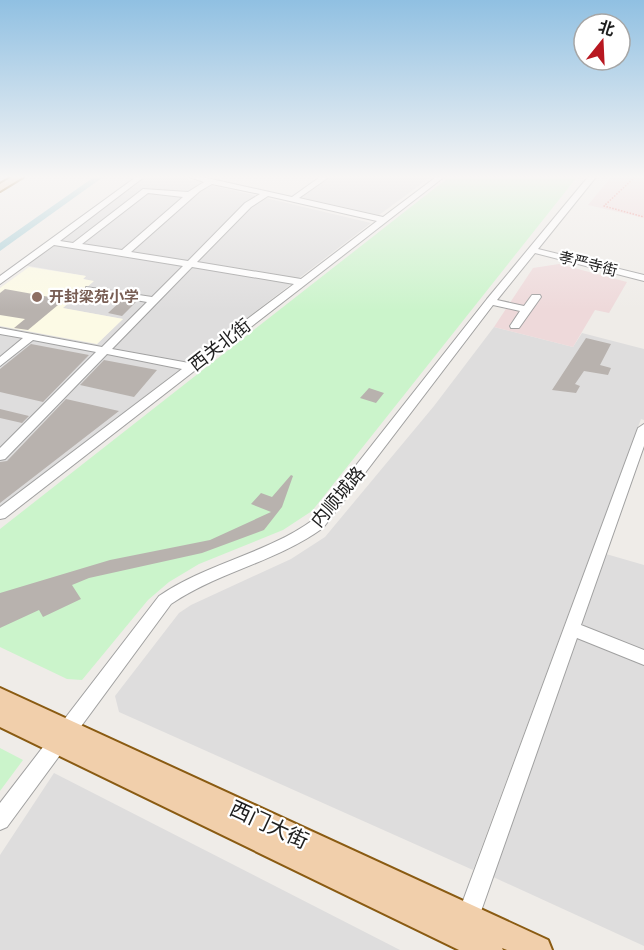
<svg xmlns="http://www.w3.org/2000/svg" width="644" height="950" font-family="'Public Sans','Noto Sans SC',sans-serif">
  <style>
    .residential { fill: #dedddd }
    .commercial { fill: #eed9da }
    .education { fill: #fcfae5 }
    .park { fill: #cbf4cb }
    .water { fill: #add1d8 }
    .building { fill: #b8b2ae }
    .lines { fill: none; stroke-linecap: round; stroke-linejoin: round }
    .minor-casing { stroke: #a1a1a1; stroke-width: 2 }
    .major-casing { stroke: #8a5b12; stroke-width: 4 }
    .path { stroke: #ea837e; stroke-width: 1.5; stroke-dasharray: 1.5 1.5; stroke-linecap: butt }
    .minor { fill: #fff; fill-rule: evenodd }
    .major { fill: #f1cfab; fill-rule: evenodd }
    .education-dot { fill: #8d6e63; stroke: #fff; stroke-width: 2 }
    .labels { text-anchor: middle; stroke-width: 4.5; stroke-linejoin: round; paint-order: stroke }
    .far-street-label { font-size: 15px; fill: #202020; stroke: #fff }
    .far-education-label { font-size: 15px; font-weight: bold; fill: #785e54; stroke: #fff; text-anchor: start }
    .street-label { font-size: 18px; fill: #202020; stroke: #fff }
    .near-street-label { font-size: 21px; fill: #202020; stroke: #fff }
  </style>
  <rect width="100%" height="100%" fill="#efece8"/>
  <path class="residential" d="M 143,177 L 177,177 L 371,223 L 0,507 L 0,326 L 97,344 L 123,319 L 62,308 L 93,282 L 83,279 L 86,276 L 23,265 Z
    M 319,177 L 431,177 L 379,215 L 300,197 L 309,190 L 303,188 Z
    M 494,327 L 573,347 L 582,333 L 644,349 L 644,420 L 641,419 L 473,870 L 119,712 L 115,696 L 179,613 L 191,605 L 291,559 L 325,537 L 434,406 Z
    M 606,554 L 644,565 L 644,946 L 491,876 Z
    M 54,773 L 400,950 L 0,950 L 0,855 Z"/>
  <path class="commercial" d="M 611,177 L 644,177 L 644,218 L 588,205 Z
    M 559,264 L 627,282 L 609,313 L 595,310 L 573,347 L 494,327 L 533,268 Z"/>
  <path class="education" d="M 29,267 L 86,276 L 83,279 L 94,281 L 63,308 L 123,319 L 97,344 L 0,326 L 0,288 Z"/>
  <path class="park" d="M 449,177 L 577,177 L 312,511 L 283,530 L 199,564 L 169,582 L 148,600 L 82,680 L 67,679 L 0,647 L 0,529 Z
    M 0,748 L 23,760 L 0,791 Z"/>
  <path class="water" d="M 94,177 L 103,177 L 0,251 L 0,243 Z"/>
  <path class="building" d="M 5,289 L 55,298 L 64,300 L 28,330 L 14,328 L 25,319 L 0,315 L 0,293 Z
    M 122,300 L 136,302 L 122,316 L 108,313 Z
    M 586,338 L 611,344 L 600,365 L 611,368 L 608,375 L 584,371 L 575,384 L 580,386 L 576,393 L 552,390 Z
    M 31,344 L 89,355 L 43,402 L 0,392 L 0,369 Z
    M 104,360 L 157,370 L 134,397 L 80,385 Z
    M 369,388 L 384,393 L 376,403 L 360,398 Z
    M 66,399 L 119,411 L 0,503 L 0,462 L 7,461 Z
    M 0,409 L 29,416 L 22,423 L 0,418 Z
    M 291,475 L 293,476 L 282,507 L 264,530 L 202,553 L 89,578 L 72,585 L 81,599 L 43,617 L 39,610 L 0,628 L 0,593 L 110,560 L 210,540 L 271,512 L 251,504 L 261,493 L 272,497 Z"/>
  <g class="lines">
    <defs>
      <path id="minor" d="M 136,177 L 144,177 L 60,241 L 73,243 L 143,189 L 188,192 L 204,182 L 189,177 L 202,177 L 292,197 L 320,177 L 329,177 L 299,198 L 383,217 L 436,177 L 444,177 L 5,518 L 0,519 L 0,507 L 182,369 L 107,354 L 5,459 L 0,460 L 0,448 L 96,352 L 33,340 L 0,366 L 0,357 L 23,338 L 0,334 L 0,328 L 102,347 L 147,302 L 89,292 L 86,291 L 86,287 L 152,297 L 183,266 L 54,245 L 0,284 L 0,276 ZM 212,184 L 260,194 L 245,203 L 188,261 L 131,252 L 200,191 ZM 148,193 L 183,197 L 122,250 L 82,244 ZM 268,196 L 377,221 L 301,279 L 197,262 L 251,207 ZM 192,267 L 294,284 L 189,363 L 112,349 Z
        M 588,177 L 596,177 L 538,249 L 644,275 L 644,281 L 535,253 L 497,300 L 524,306 L 532,295 L 540,295 L 541,297 L 519,328 L 511,328 L 510,326 L 520,311 L 493,305 L 323,528 C 276,562 218,572 171,604 L 7,827 L 0,830 L 0,803 L 159,596 C 207,563 266,554 313,520 L 487,299 Z
        M 644,424 L 644,446 L 581,625 L 644,650 L 644,665 L 577,638 L 479,917 L 476,925 L 468,928 L 460,925 L 457,917 L 638,428 Z"/>
      <path id="major" d="M 12,177 L 23,177 L 0,191 L 0,184 Z
        M 0,688 L 548,940 L 552,950 L 507,950 L 502,948 L 503,950 L 459,950 L 0,727 Z"/>
    </defs>
    <use href="#minor" class="minor-casing"/>
    <use href="#major" class="major-casing"/>
    <path class="path" d="M 635,177 L 604,206 L 644,217"/>
    <use href="#minor" class="minor"/>
    <use href="#major" class="major"/>
  </g>
  <linearGradient id="sky" x2="0" y2="1"><stop stop-color="#90c0e2"/><stop offset="0.57" stop-color="#f8f6f5"/><stop offset="1" stop-color="#f8f6f5" stop-opacity="0"/></linearGradient>
  <rect width="644" height="310" fill="url(#sky)"/>
  <circle class="education-dot" cx="37" cy="297" r="6"/>
  <g class="labels">
    <g class="far-street-label">
      <text transform="translate(588 264) rotate(14)" y="5">孝严寺街</text>
    </g>
    <g class="far-education-label">
      <text x="49" y="302">开封梁苑小学</text>
    </g>
    <g class="street-label">
      <text transform="translate(220 345) rotate(-38)" y="6">西关北街</text>
      <text transform="translate(338 497) rotate(-50)" y="6">内顺城路</text>
    </g>
    <g class="near-street-label">
      <text transform="translate(269 825) rotate(25)" y="7">西门大街</text>
    </g>
  </g>
  <g transform="translate(602 42) rotate(18)"><circle r="28" fill="#ffffff" stroke="#a6a6a6" stroke-width="1.5"/>
  <path d="M0-4.5L10 22L0 15L-10 22Z" fill="#b81821"/>
  <text y="-9" font-size="16" font-weight="bold" text-anchor="middle" fill="#202020">北</text>
  </g>
</svg>
